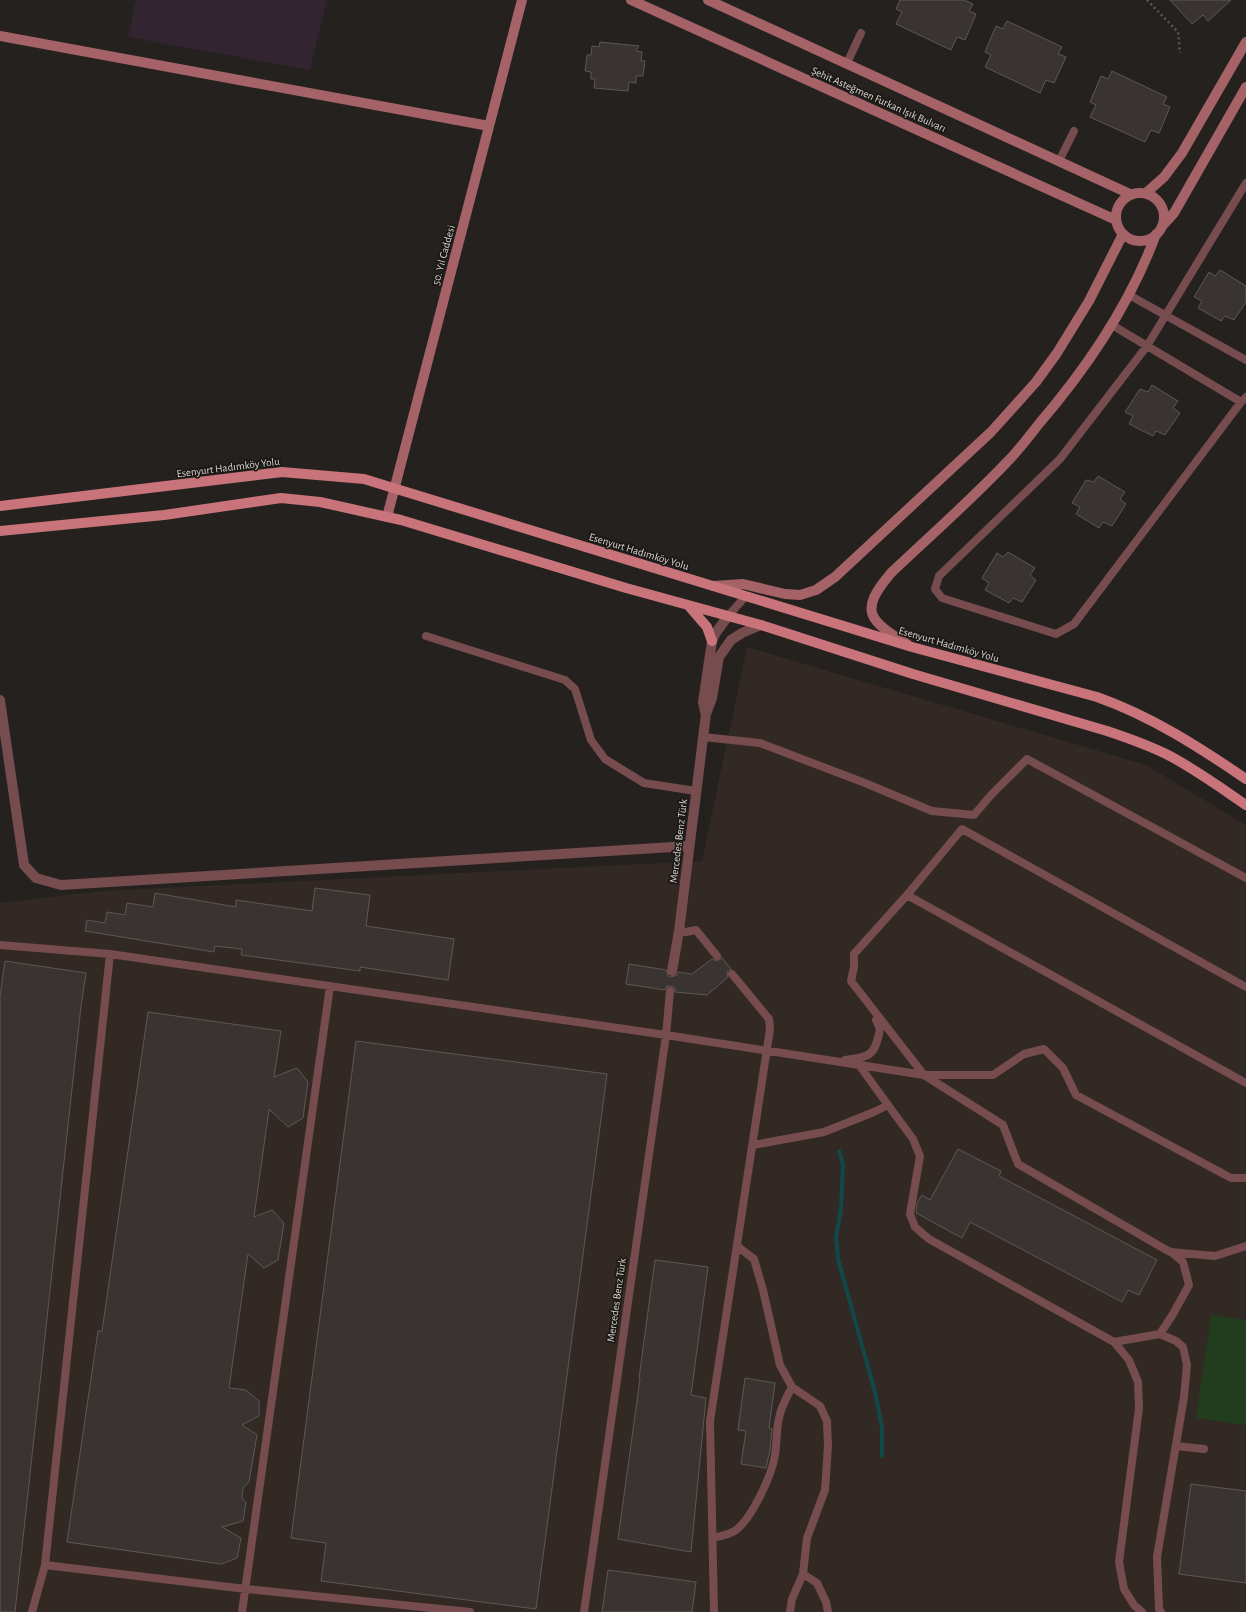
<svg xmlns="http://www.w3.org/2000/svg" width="1246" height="1612" font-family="'Alegreya Sans',sans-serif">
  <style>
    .built { fill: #322924 }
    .education { fill: #322431 }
    .green { fill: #223c1e }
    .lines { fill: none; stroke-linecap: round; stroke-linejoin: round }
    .stream { stroke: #134848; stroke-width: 4 }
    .building { fill: #393432; stroke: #5d5855 }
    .path { stroke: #5c5856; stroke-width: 2.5; stroke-dasharray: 2 3; stroke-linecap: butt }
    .lane { stroke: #764c4f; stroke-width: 8 }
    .street { stroke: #764c4f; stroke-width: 10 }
    .secondary { stroke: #a56368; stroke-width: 10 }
    .primary { stroke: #c9747b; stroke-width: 10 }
    .labels { text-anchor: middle; stroke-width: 3.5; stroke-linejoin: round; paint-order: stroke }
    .street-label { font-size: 11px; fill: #d7d4d2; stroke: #1c1815 }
  </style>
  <rect width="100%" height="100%" fill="#25211f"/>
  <path class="built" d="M 747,647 L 1146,765 L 1246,825 L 1246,1612 L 0,1612 L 0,903 L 102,891 L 702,861 Z"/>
  <path class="education" d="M 136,0 L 327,0 L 310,70 L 128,37 Z"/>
  <path class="green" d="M 1211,1315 L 1246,1320 L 1246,1425 L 1196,1418 Z"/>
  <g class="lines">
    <path class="stream" d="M 839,1151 L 843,1164 L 841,1209 L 836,1237 L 838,1259 L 875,1392 L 882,1428 L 882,1456"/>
  </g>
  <path class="building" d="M 900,0 L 964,0 L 973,4 L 969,11 L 976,14 L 965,40 L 957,37 L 951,50 L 896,24 L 902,12 L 896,9 Z
    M 1170,0 L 1231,0 L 1208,21 L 1203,15 L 1192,24 Z
    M 1007,21 L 1062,47 L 1058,54 L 1066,57 L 1054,83 L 1046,80 L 1040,93 L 985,67 L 991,55 L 985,52 L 996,26 L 1003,29 Z
    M 600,42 L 639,46 L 636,51 L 642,52 L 641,61 L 645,61 L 643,76 L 636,76 L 636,83 L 629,82 L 628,91 L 594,88 L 595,79 L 591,79 L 591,72 L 585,71 L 587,55 L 591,55 L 592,46 L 599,47 Z
    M 1112,71 L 1167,97 L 1163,104 L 1170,107 L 1159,133 L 1151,130 L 1145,142 L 1090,117 L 1096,105 L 1090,102 L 1101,76 L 1108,79 Z
    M 1220,270 L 1246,286 L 1246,302 L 1234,320 L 1225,316 L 1221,321 L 1198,308 L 1202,301 L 1194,297 L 1209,272 L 1215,276 Z
    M 1152,385 L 1178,401 L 1173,408 L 1180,413 L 1165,435 L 1156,431 L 1153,436 L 1129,424 L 1133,416 L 1125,412 L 1140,389 L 1148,392 Z
    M 1098,476 L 1125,492 L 1120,499 L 1126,504 L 1112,526 L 1103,522 L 1099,528 L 1076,514 L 1080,507 L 1072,503 L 1086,480 L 1094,482 Z
    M 1008,552 L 1035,568 L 1030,575 L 1036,580 L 1022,602 L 1013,598 L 1009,603 L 985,590 L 989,583 L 982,578 L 997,553 L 1003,557 Z
    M 315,888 L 370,895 L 366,926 L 454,939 L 448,980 L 360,967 L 360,971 L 241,955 L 242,949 L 215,946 L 214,952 L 85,931 L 87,920 L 105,923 L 107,912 L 125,915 L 127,903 L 153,907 L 155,893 L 236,907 L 236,900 L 312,911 Z
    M 722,958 L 731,969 L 727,972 L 728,977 L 707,995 L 675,992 L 675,988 L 671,986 L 667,986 L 665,990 L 626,984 L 629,964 L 666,970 L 668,976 L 671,977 L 677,975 L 678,972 L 692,974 L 712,959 L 717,961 Z
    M 5,961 L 86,973 L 81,1006 L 15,1612 L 0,1612 L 0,996 Z
    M 148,1012 L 281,1031 L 274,1077 L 297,1068 L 308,1082 L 303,1118 L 288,1127 L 269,1109 L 254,1217 L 272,1210 L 284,1223 L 278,1260 L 264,1268 L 248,1254 L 229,1388 L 246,1390 L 259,1401 L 259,1416 L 242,1425 L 257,1435 L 249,1482 L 243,1488 L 242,1498 L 246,1503 L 243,1521 L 222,1527 L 241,1538 L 237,1558 L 221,1564 L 67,1542 L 98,1331 L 102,1331 Z
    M 356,1041 L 607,1074 L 536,1609 L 321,1581 L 326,1543 L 291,1538 Z
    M 958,1149 L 1001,1171 L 999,1176 L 1157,1260 L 1139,1295 L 1128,1290 L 1122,1302 L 970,1222 L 962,1238 L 916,1213 L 917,1203 L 922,1195 L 930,1200 Z
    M 655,1260 L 708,1267 L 691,1395 L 706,1398 L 691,1552 L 618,1539 L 640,1379 L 639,1378 Z
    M 745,1378 L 775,1383 L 769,1428 L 772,1429 L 770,1450 L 766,1468 L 741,1464 L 746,1431 L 738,1430 Z
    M 1191,1484 L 1246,1491 L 1246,1583 L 1179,1574 Z
    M 608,1570 L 696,1582 L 692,1612 L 602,1612 Z"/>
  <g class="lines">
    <path class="path" d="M 1147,0 L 1178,32 L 1180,53"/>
    <path class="lane" d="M 847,63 L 861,33
      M 1059,161 L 1074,131
      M 1246,183 L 1147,346 L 1060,459 L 939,576 L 935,589 L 942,598 L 1056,634 L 1074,624 L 1241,402 L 1246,397
      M 1129,295 L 1246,360
      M 1112,325 L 1241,402
      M 728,616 L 745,597
      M 426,636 L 565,680 L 575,689 L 591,740 L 605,759 L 644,783 L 696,791
      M 703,737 L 760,743 L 865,783 L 932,811 L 974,815 L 991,795 L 1027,759 L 1246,878
      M 907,895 L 1246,1083
      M 679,931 L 686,932 L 696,930 L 717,956
      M 0,945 L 110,954 L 666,1035 L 924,1075 L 993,1075 L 1024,1054 L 1044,1049 L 1063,1068 L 1076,1095 L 1231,1178 L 1246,1178
      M 1246,987 L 962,829 L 907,895 L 854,954 L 854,967 L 851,981 L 924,1075 L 1003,1125 L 1018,1164 L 1170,1252 L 1215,1256 L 1246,1246
      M 845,1060 C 871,1057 875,1055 880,1029 L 876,1020
      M 859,1065 L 888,1105
      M 753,1145 L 824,1132 L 874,1112 L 888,1105 L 913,1139 L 920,1156 L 910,1214 L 915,1227 L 929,1239 L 1114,1342 L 1160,1334 L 1176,1341 L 1183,1347 L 1187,1365 L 1184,1397 L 1157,1557 L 1159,1609 L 1161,1612
      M 737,1246 L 754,1259 L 763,1290 L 780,1365 L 792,1387 L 820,1406 L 827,1421 L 828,1446 L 825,1490 L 807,1538 L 803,1574 L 792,1599 L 790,1612
      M 1160,1334 L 1173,1314 L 1189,1285 L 1183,1262 L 1171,1252
      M 1114,1342 L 1129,1360 L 1138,1382 L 1139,1408 L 1119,1562 L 1124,1589 L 1134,1605 L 1142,1612
      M 1176,1446 L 1204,1449
      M 713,1538 C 721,1536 729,1535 736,1530 C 752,1518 772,1475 775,1455 C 777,1443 776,1430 779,1418 C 781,1407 787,1397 792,1387
      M 45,1565 L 246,1589 L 470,1612
      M 803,1574 L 817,1583 L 826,1602 L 828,1612
      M 32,1612 L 45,1565 L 110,954
      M 242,1612 L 330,986
      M 584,1612 L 666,1035 L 670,991
      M 714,1612 L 710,1421 L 770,1029 L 769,1019 L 732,974"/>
    <path class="street" d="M 0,700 L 24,865 L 36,878 L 61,885 L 689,846
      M 705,712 L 703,702 L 712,641 L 715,634 L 728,616
      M 672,971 L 679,931 L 706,714 L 712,698 L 719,657 L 731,640 L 742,633 L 761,625"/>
    <path class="secondary" d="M 631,0 L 1116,220
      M 708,0 L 1130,194
      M 0,36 L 489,126
      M1116 217a24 24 0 1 1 48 0a24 24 0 1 1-48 0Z
      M 1146,193 L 1164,177 L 1182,153 L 1246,42
      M 1163,225 L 1174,213 L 1246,87
      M 387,517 L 522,0
      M 713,586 L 743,584 L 785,594 L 800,595 L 816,590 L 835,577 L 991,432 L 1036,382 L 1057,353 L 1089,301 L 1123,234
      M 907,644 C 869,620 858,612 891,573 C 930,536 970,501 1007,462 C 1018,451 1028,438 1038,425 C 1087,368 1130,305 1156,234"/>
    <path class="primary" d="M 0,506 L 282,472 L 364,479 L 912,647 L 1097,697 C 1151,716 1199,747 1246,779
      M 0,531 L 164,515 L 281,498 L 320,502 L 401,520 L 626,588 L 761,625 L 913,674 L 1107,731 C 1128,738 1148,745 1168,755 C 1195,769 1221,788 1246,805
      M 688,605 L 707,627 L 712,641"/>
  </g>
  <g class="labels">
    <g class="street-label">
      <text transform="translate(879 99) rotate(24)" y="4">Şehit Asteğmen Furkan Işık Bulvarı</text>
      <text transform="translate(443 255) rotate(-75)" y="4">50. Yıl Caddesi</text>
      <text transform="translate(228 467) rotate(-7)" y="4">Esenyurt Hadımköy Yolu</text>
      <text transform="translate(639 551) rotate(17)" y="4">Esenyurt Hadımköy Yolu</text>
      <text transform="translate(949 644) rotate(16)" y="4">Esenyurt Hadımköy Yolu</text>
      <text transform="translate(678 841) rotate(-83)" y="4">Mercedes Benz Türk</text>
      <text transform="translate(616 1300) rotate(-82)" y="4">Mercedes Benz Türk</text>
    </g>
  </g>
</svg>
